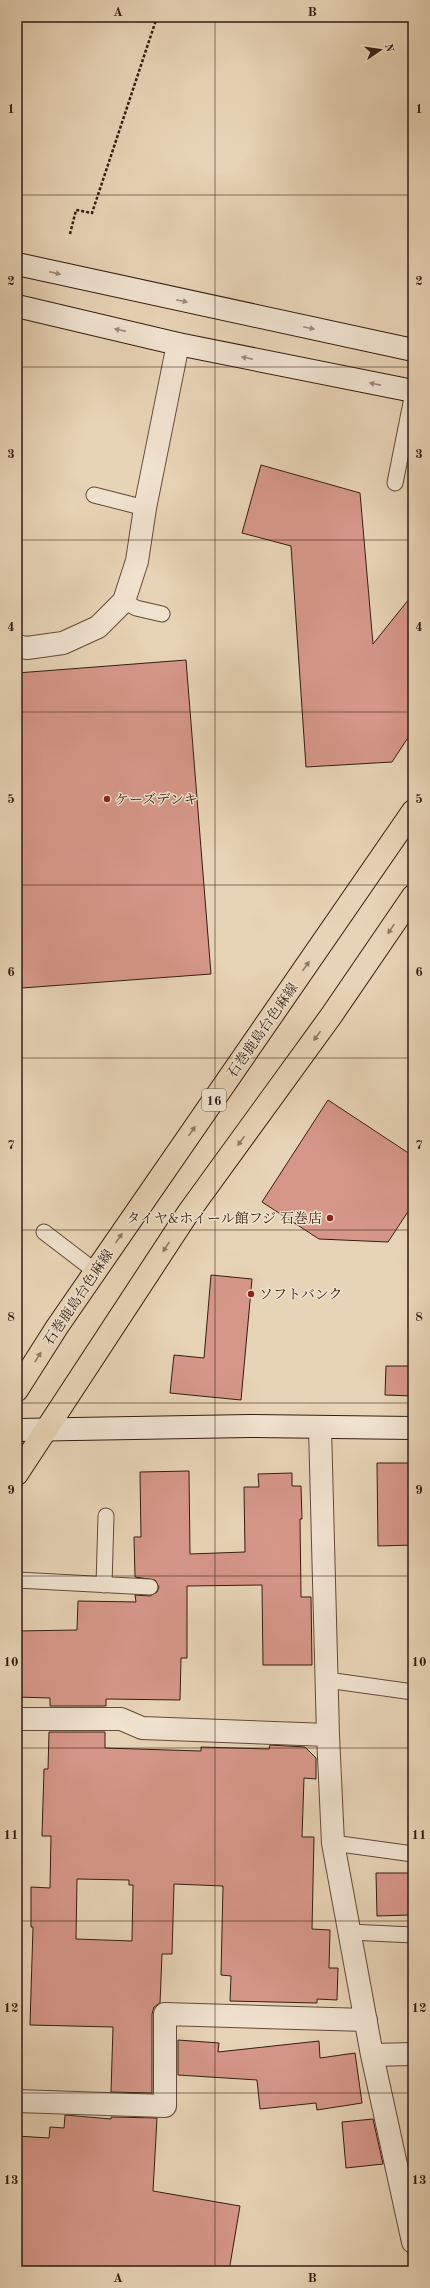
<svg xmlns="http://www.w3.org/2000/svg" width="430" height="2288" font-family="'Old Standard TT','Noto Serif JP',serif">
  <style>
    .building { fill: #d69789; stroke: #351d10; fill-rule: evenodd }
    .lines { fill: none; stroke-linecap: round; stroke-linejoin: round }
    .lane-casing { stroke: #624a39; stroke-width: 17 }
    .street-casing { stroke: #624a39; stroke-width: 24 }
    .secondary-casing { stroke: #351d10; stroke-width: 24 }
    .primary-casing { stroke: #351d10; stroke-width: 24 }
    .path { stroke: #351d10; stroke-width: 2.5; stroke-dasharray: 3 2; stroke-linecap: butt }
    .lane { stroke: #efe2cf; stroke-width: 15 }
    .street { stroke: #efe2cf; stroke-width: 22 }
    .secondary { stroke: #efe2cf; stroke-width: 22 }
    .primary { stroke: #e7d3b5; stroke-width: 22 }
    .oneway { fill: #9b8979 }
    .oneway2 { fill: #8e7862 }
    .grid { fill: none; stroke: #351d10; stroke-width: 1; stroke-opacity: 0.55 }
    .poi-dot { fill: #8f2418; stroke: #efe2cf; stroke-width: 1.5 }
    .labels { text-anchor: middle; stroke-width: 3; stroke-linejoin: round; paint-order: stroke }
    .shield { fill: #efe2cf; stroke: #6d5849; stroke-width: 1 }
    .shield-label { font-size: 13px; font-weight: bold; fill: #351d10 }
    .poi-label { font-size: 14px; fill: #351d10; stroke: #efe2cf; text-anchor: start }
    .street-label { font-size: 14px; fill: #351d10; stroke: #efe2cf }
    .neatline { fill: none; stroke: #351d10; stroke-width: 1.5 }
    .grid-label { font-size: 13px; text-anchor: middle; font-weight: bold; fill: #351d10 }
  </style>
  <rect width="100%" height="100%" fill="#e7d3b5"/>
  <filter id="stains"><feTurbulence type="fractalNoise" baseFrequency=".005" numOctaves="4"/><feColorMatrix values="0 0 0 0 .2 0 0 0 0 .09 0 0 0 0 .02 0 0 0 .5 -.17"/></filter>
  <radialGradient id="worn" r=".72"><stop offset=".6" stop-color="#630" stop-opacity="0"/><stop offset="1" stop-color="#630" stop-opacity=".3"/></radialGradient>
  <path class="building" d="M 261,465 L 360,493 L 373,644 L 413,594 L 413,730 L 392,762 L 306,767 L 291,546 L 242,533 Z
    M 186,660 L 211,974 L 22,988 L 17,926 L 17,673 Z
    M 328,1100 L 413,1156 L 413,1204 L 388,1242 L 319,1239 L 262,1202 Z
    M 211,1275 L 252,1279 L 241,1400 L 170,1393 L 174,1355 L 204,1358 Z
    M 386,1366 L 413,1366 L 413,1396 L 385,1395 Z
    M 377,1463 L 413,1463 L 413,1545 L 378,1546 Z
    M 189,1471 L 190,1554 L 245,1552 L 244,1487 L 259,1487 L 258,1474 L 292,1473 L 292,1486 L 301,1486 L 302,1519 L 300,1519 L 301,1597 L 311,1597 L 312,1665 L 263,1665 L 262,1585 L 187,1586 L 187,1658 L 181,1658 L 180,1700 L 106,1699 L 106,1706 L 50,1706 L 50,1698 L 17,1697 L 17,1631 L 77,1630 L 78,1601 L 136,1602 L 135,1595 L 150,1596 L 157,1592 L 159,1587 L 155,1580 L 135,1577 L 134,1537 L 141,1537 L 140,1472 Z
    M 49,1732 L 105,1732 L 105,1748 L 201,1751 L 201,1747 L 269,1749 L 270,1745 L 305,1747 L 316,1758 L 316,1779 L 304,1778 L 302,1837 L 314,1837 L 312,1929 L 330,1930 L 329,1968 L 338,1968 L 337,2000 L 317,1999 L 317,2003 L 230,2001 L 231,1976 L 221,1975 L 223,1886 L 174,1884 L 172,1954 L 162,1954 L 160,2003 L 154,2007 L 152,2014 L 152,2093 L 111,2092 L 113,2027 L 30,2025 L 33,1927 L 31,1927 L 31,1887 L 50,1888 L 51,1836 L 42,1836 L 44,1769 L 48,1769 ZM 77,1879 L 129,1880 L 129,1885 L 133,1885 L 132,1941 L 76,1939 Z
    M 376,1873 L 409,1873 L 411,1915 L 377,1916 Z
    M 178,2040 L 219,2043 L 218,2052 L 319,2041 L 320,2058 L 355,2053 L 362,2103 L 317,2110 L 316,2103 L 260,2109 L 257,2080 L 178,2075 Z
    M 65,2115 L 111,2119 L 111,2117 L 157,2118 L 153,2191 L 240,2206 L 229,2271 L 17,2271 L 17,2136 L 49,2138 L 50,2127 L 64,2128 Z
    M 373,2119 L 383,2164 L 346,2168 L 342,2122 Z"/>
  <g class="lines">
    <defs>
      <path id="lane" d="M 395,483 L 413,393
        M 94,495 L 145,508
        M 124,601 L 136,608 L 162,614
        M 44,1232 L 95,1271
        M 17,1580 L 150,1587
        M 104,1585 L 106,1516
        M 327,1680 L 413,1692
        M 333,1843 L 413,1854
        M 349,1932 L 413,1935"/>
      <path id="street" d="M 17,646 L 27,648 L 63,643 L 98,627 L 124,601 L 137,561 L 145,508 L 178,344
        M 320,1427 L 328,1735 L 333,1843 L 372,2055 L 413,2242
        M 17,1719 L 121,1719 L 142,1728 L 328,1735
        M 372,2055 L 413,2054
        M 17,2101 L 165,2106 L 165,2014 L 366,2020"/>
      <path id="secondary" d="M 17,264 L 413,350
        M 17,306 L 178,344 L 413,391
        M 17,1430 L 249,1426 L 413,1428"/>
      <path id="primary" d="M 17,1390 L 57,1327 L 413,811
        M 17,1474 L 188,1213 L 331,1016 L 413,896"/>
    </defs>
    <use href="#lane" class="lane-casing"/>
    <use href="#street" class="street-casing"/>
    <use href="#secondary" class="secondary-casing"/>
    <use href="#primary" class="primary-casing"/>
    <path class="path" d="M 70,234 L 76,210 L 92,213 L 157,17"/>
    <use href="#lane" class="lane"/>
    <use href="#street" class="street"/>
    <use href="#secondary" class="secondary"/>
    <use href="#primary" class="primary"/>
  </g>
  <defs><path id="oneway-solid" d="M-6-.8H1V-3.2L6.5 0L1 3.2V.8H-6Z"/></defs>
  <g class="oneway">
    <use href="#oneway-solid" transform="translate(55 273) rotate(13)"/>
    <use href="#oneway-solid" transform="translate(182 301) rotate(12)"/>
    <use href="#oneway-solid" transform="translate(309 328) rotate(12)"/>
    <use href="#oneway-solid" transform="translate(120 330) rotate(-167)"/>
    <use href="#oneway-solid" transform="translate(247 358) rotate(-169)"/>
    <use href="#oneway-solid" transform="translate(375 384) rotate(-169)"/>
  </g>
  <g class="oneway2">
    <use href="#oneway-solid" transform="translate(391 929) rotate(124)"/>
    <use href="#oneway-solid" transform="translate(306 966) rotate(-55)"/>
    <use href="#oneway-solid" transform="translate(317 1036) rotate(126)"/>
    <use href="#oneway-solid" transform="translate(192 1131) rotate(-55)"/>
    <use href="#oneway-solid" transform="translate(241 1141) rotate(126)"/>
    <use href="#oneway-solid" transform="translate(119 1238) rotate(-55)"/>
    <use href="#oneway-solid" transform="translate(166 1247) rotate(123)"/>
    <use href="#oneway-solid" transform="translate(38 1357) rotate(-58)"/>
  </g>
  <path class="grid" d="M 215,17 L 215,2271M 17,195 L 413,195M 17,367 L 413,367M 17,540 L 413,540M 17,712 L 413,712M 17,885 L 413,885M 17,1058 L 413,1058M 17,1230 L 413,1230M 17,1403 L 413,1403M 17,1576 L 413,1576M 17,1748 L 413,1748M 17,1921 L 413,1921M 17,2093 L 413,2093"/>
  <g class="poi-dot">
    <circle cx="107" cy="799" r="4"/>
    <circle cx="330" cy="1218" r="4"/>
    <circle cx="251" cy="1294" r="4"/>
  </g>
  <g class="labels">
    <rect class="shield" x="202" y="1089" width="24" height="22" rx="3"/>
    <g class="shield-label">
      <text x="214" y="1105">16</text>
    </g>
    <g class="poi-label">
      <text x="115" y="804">ケーズデンキ</text>
      <text x="322" y="1223" text-anchor="end">タイヤ&amp;ホイール館フジ 石巻店</text>
      <text x="259" y="1299">ソフトバンク</text>
    </g>
    <g class="street-label">
      <text transform="translate(262 1030) rotate(-55)" y="5">石巻鹿島台色麻線</text>
      <text transform="translate(78 1297) rotate(-56)" y="5">石巻鹿島台色麻線</text>
    </g>
  </g>
  <rect width="430" height="2288" fill="none" stroke="#e7d3b5" stroke-width="44"/>
  <g transform="translate(380 50) rotate(77)" stroke="#efe2cf" stroke-width="3" paint-order="stroke">
  <path d="M0-3L7 15L0 10L-7 15Z" fill="#351d10"/>
  <text y="-6" font-size="11" font-weight="bold" text-anchor="middle" fill="#351d10">N</text>
  </g>
  <rect x="22" y="22" width="386" height="2244" class="neatline"/>
  <g class="grid-label">
    <text x="118" y="16">A</text>
    <text x="312" y="16">B</text>
    <text x="11" y="113">1</text>
    <text x="419" y="113">1</text>
    <text x="11" y="285">2</text>
    <text x="419" y="285">2</text>
    <text x="11" y="458">3</text>
    <text x="419" y="458">3</text>
    <text x="11" y="631">4</text>
    <text x="419" y="631">4</text>
    <text x="11" y="803">5</text>
    <text x="419" y="803">5</text>
    <text x="11" y="976">6</text>
    <text x="419" y="976">6</text>
    <text x="11" y="1149">7</text>
    <text x="419" y="1149">7</text>
    <text x="11" y="1321">8</text>
    <text x="419" y="1321">8</text>
    <text x="11" y="1494">9</text>
    <text x="419" y="1494">9</text>
    <text x="11" y="1666">10</text>
    <text x="419" y="1666">10</text>
    <text x="11" y="1839">11</text>
    <text x="419" y="1839">11</text>
    <text x="11" y="2012">12</text>
    <text x="419" y="2012">12</text>
    <text x="11" y="2184">13</text>
    <text x="419" y="2184">13</text>
    <text x="118" y="2282">A</text>
    <text x="312" y="2282">B</text>
  </g>
  <rect width="100%" height="100%" filter="url(#stains)"/>
  <rect width="100%" height="100%" fill="url(#worn)"/>
</svg>
